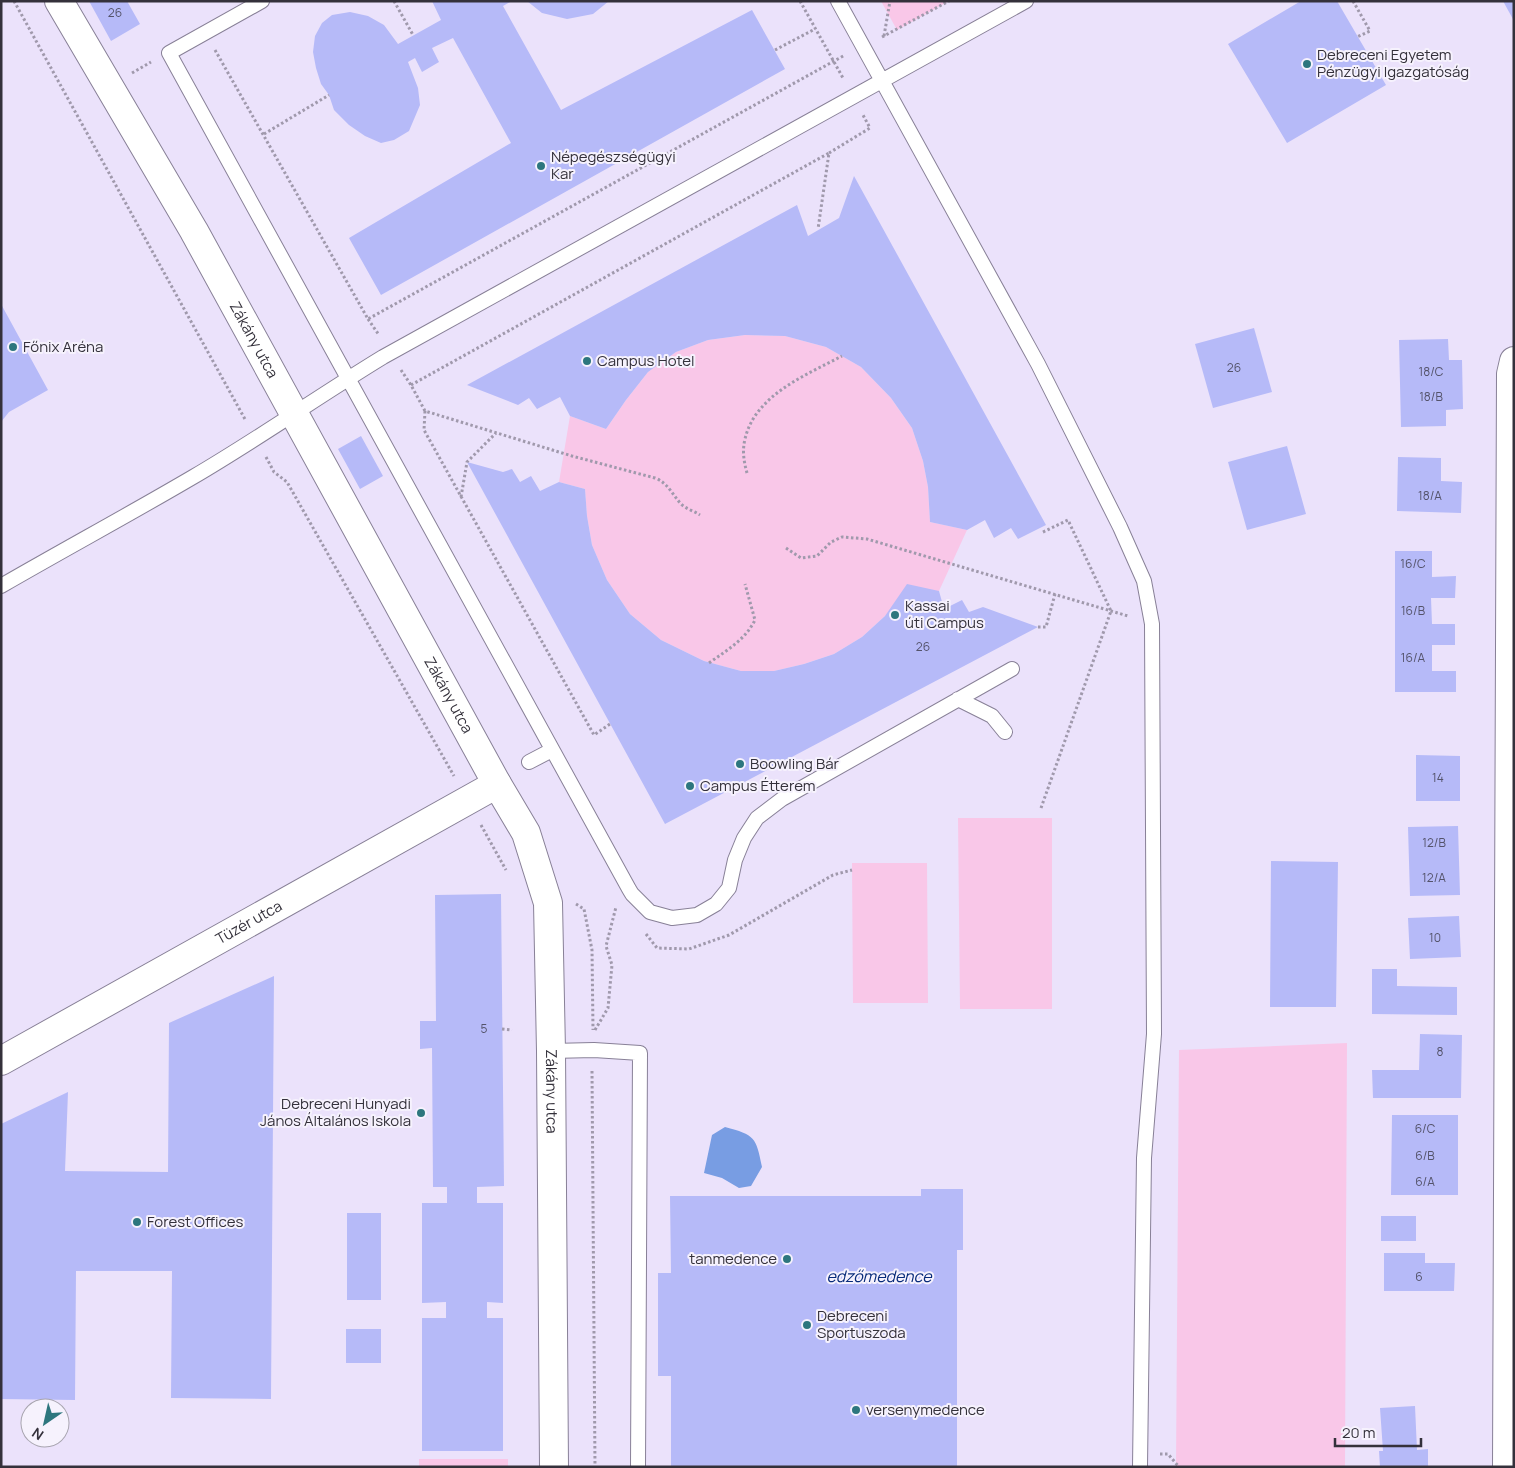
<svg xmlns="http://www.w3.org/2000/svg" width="1515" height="1468" font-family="Manrope,sans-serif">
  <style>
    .green { fill: #f9c7e8 }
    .water { fill: #789de3 }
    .building { fill: #b6baf8 }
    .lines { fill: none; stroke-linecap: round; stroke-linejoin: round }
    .service-casing { stroke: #888097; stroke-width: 16 }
    .minor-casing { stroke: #888097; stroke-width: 30 }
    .path { stroke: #a099ac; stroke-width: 3; stroke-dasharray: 2.5 2.5; stroke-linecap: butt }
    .service { stroke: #fff; stroke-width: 14 }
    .minor { stroke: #fff; stroke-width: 28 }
    .poi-dot { fill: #2d767e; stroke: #f6f2fd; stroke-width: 2 }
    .labels { text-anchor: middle; stroke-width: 4; stroke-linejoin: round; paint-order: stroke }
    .number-label { font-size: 12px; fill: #54536a }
    .poi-label { font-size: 15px; fill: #34313b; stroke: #f6f2fd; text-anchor: start }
    .street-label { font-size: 15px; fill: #34313b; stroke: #f6f2fd }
    .water-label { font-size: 16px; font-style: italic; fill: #062a79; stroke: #f6f2fd }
  </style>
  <rect width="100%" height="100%" fill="#ebe2fb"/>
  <path class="green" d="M 881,1 L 949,1 L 897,30 Z
    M 745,335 L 785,336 L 826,347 L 861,367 L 891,398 L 912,428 L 923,461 L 928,487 L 930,522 L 967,530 L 939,591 L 885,616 L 862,637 L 834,654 L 804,664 L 774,671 L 741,671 L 704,661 L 661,640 L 630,614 L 607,580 L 592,545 L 587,516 L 585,489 L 559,482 L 570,416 L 606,429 L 626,400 L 648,372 L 676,352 L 708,340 Z
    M 958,818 L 1052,818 L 1052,1009 L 960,1009 Z
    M 852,863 L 927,863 L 928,1003 L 853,1003 Z
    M 1347,1043 L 1345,1467 L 1176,1467 L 1179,1050 Z
    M 419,1459 L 508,1459 L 508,1467 L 419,1467 Z"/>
  <path class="water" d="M 725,1127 C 755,1135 756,1137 762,1167 L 751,1186 L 739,1188 L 722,1178 L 704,1173 L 712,1135 Z"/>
  <path class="building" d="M 89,1 L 127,1 L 140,24 L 111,41 Z
    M 432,1 L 512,1 L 503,6 L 561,110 L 752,10 L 785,69 L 381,295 L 349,238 L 511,143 L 453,38 L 432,48 L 439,62 L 422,72 L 415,58 L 408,62 L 418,88 L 420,105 L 409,131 L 394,140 L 381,143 L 365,136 L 349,125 L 334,110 L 329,95 L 321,84 L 316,68 L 313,52 L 315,36 L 322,23 L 332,15 L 350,12 L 368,16 L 384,25 L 398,44 L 441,20 Z
    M 527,1 L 609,1 L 593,14 L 567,19 L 542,13 Z
    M 1301,1 L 1337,1 L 1386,85 L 1287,143 L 1228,44 Z
    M 1503,1 L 1514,1 L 1514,21 Z
    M 854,176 L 1046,525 L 1018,539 L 1011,528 L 994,538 L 985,520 L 967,530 L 930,522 L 928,487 L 923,461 L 912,428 L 891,398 L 861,367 L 826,347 L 785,336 L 745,335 L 708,340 L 676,352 L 648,372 L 626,400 L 606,429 L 570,416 L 560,397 L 537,409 L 529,398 L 518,405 L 467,385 L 797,205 L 808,236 L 839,218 Z
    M 1,304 L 48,390 L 9,412 L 1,422 Z
    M 1254,328 L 1272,392 L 1213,408 L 1195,344 Z
    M 1448,339 L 1449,360 L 1462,360 L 1463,409 L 1446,410 L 1446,426 L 1401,427 L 1399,340 Z
    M 361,436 L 383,476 L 360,489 L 338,449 Z
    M 1287,446 L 1306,514 L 1247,530 L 1228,462 Z
    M 1398,457 L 1441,458 L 1441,481 L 1462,482 L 1461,513 L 1397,511 Z
    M 467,462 L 503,472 L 512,469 L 520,482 L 531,476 L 540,491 L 559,482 L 585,489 L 587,516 L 592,545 L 607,580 L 630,614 L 661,640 L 704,661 L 741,671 L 774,671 L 804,664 L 834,654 L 862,637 L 885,616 L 907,584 L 939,591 L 944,609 L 962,600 L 969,612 L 983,607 L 1038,627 L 665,824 Z
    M 1395,551 L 1432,551 L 1432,577 L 1456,576 L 1455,598 L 1431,598 L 1432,624 L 1455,624 L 1455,645 L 1432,645 L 1432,671 L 1456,671 L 1456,692 L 1395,692 Z
    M 1416,755 L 1460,756 L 1460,801 L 1416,801 Z
    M 1458,826 L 1460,895 L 1410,896 L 1408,827 Z
    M 1271,861 L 1338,862 L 1336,1007 L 1270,1007 Z
    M 501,894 L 504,1186 L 477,1187 L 477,1203 L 503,1203 L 503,1303 L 487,1302 L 487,1318 L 503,1318 L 503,1451 L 422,1451 L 422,1318 L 446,1318 L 446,1302 L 422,1303 L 422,1203 L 447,1203 L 447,1187 L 433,1187 L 432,1048 L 420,1049 L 420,1021 L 436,1021 L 435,895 Z
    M 1459,916 L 1461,957 L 1410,959 L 1408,918 Z
    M 1372,969 L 1397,969 L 1397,986 L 1457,987 L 1457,1015 L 1372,1014 Z
    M 274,976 L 271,1399 L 171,1398 L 172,1271 L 76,1271 L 75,1400 L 1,1399 L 1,1124 L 68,1092 L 65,1171 L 168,1172 L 169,1023 Z
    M 1420,1034 L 1462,1035 L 1461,1098 L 1373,1098 L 1372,1070 L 1419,1070 Z
    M 1392,1115 L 1458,1115 L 1458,1195 L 1391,1195 Z
    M 921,1189 L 963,1189 L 963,1250 L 957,1250 L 957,1467 L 671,1467 L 671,1376 L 658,1376 L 658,1273 L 671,1273 L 670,1196 L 921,1196 Z
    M 347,1213 L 381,1213 L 381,1300 L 347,1300 Z
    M 1381,1216 L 1416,1216 L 1416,1241 L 1381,1241 Z
    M 1384,1253 L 1425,1253 L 1425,1263 L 1455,1263 L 1454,1291 L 1384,1291 Z
    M 346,1329 L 381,1329 L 381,1363 L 346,1363 Z
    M 1415,1406 L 1417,1450 L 1428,1449 L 1428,1467 L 1380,1467 L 1379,1451 L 1383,1451 L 1380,1408 Z"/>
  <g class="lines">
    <defs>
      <path id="service" d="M 262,1 L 169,53 L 629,889 L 632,894 L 650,912 L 672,918 L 697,915 L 716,904 L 729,888 L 735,860 L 744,838 L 757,818 L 782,799 L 1012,669
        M 838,1 L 1038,364 L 1120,527 L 1144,581 L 1152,624 L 1154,1034 L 1144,1158 L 1140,1467
        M 1,586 C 65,549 130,514 193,477 C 258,439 319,396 383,357 L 1026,1
        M 958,699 L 992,716 L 1005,732
        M 529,762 L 552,750
        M 551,1051 L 594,1050 L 640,1053 L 638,1467"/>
      <g id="minor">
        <path id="s1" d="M 59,1 L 194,231 L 497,784 L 526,833 L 548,903 L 551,1051 L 554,1467"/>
        <path id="s2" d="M 1,1061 L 497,784"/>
        <path d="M 1507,1467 L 1511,374 L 1514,361"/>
      </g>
    </defs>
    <use href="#service" class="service-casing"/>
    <use href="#minor" class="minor-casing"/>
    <path class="path" d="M 14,1 L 246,421
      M 394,1 L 413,35
      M 800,1 L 843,78
      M 1353,1 L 1370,31 L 1357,37
      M 884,36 L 890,1
      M 882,37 L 949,1
      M 215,50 L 368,319 L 845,55
      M 775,50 L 815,29
      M 132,73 L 151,62
      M 264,134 L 329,95
      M 829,153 L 870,128 L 863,115
      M 368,319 L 379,335
      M 401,370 L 411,385 L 425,411 L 572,456 L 655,478 C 668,483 672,494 681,504 C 686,509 694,511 700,515
      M 411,385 L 829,153 L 818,229
      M 425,411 L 424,430 L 594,735 L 610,724
      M 266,457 L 274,472 L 287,482 L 454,776
      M 747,473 C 744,462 742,451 745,439 C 755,395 806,375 842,356
      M 461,497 L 467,462 L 496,433
      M 786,548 L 801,558 L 817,556 L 831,542 L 842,537 L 867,539 L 1128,616
      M 1038,627 L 1046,627 L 1055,594
      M 709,663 C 727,650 745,640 755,620 L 745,584
      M 1041,808 L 1111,611 L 1068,520 L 1041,533
      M 481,825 L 506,870
      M 576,904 L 584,909 L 592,950 L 593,1030
      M 646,934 L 657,948 L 689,949 L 729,935 L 833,875 L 852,870
      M 502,1029 L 512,1030
      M 595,1030 L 608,1008 L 612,965 L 606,946 L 616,907
      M 592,1071 L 595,1467
      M 1160,1454 L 1168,1454 L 1179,1467"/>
    <use href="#service" class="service"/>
    <use href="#minor" class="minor"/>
  </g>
  <g class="poi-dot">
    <circle cx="1307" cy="64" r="5"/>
    <circle cx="541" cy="166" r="5"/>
    <circle cx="13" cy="347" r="5"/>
    <circle cx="587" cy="361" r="5"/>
    <circle cx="895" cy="615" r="5"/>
    <circle cx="740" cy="764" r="5"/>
    <circle cx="690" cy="786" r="5"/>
    <circle cx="421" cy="1113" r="5"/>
    <circle cx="137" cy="1222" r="5"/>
    <circle cx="787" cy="1259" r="5"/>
    <circle cx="807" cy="1325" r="5"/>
    <circle cx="856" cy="1410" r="5"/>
  </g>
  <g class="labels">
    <g class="number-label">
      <text x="115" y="17">26</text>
      <text x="1234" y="372">26</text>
      <text x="1431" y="376">18/C</text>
      <text x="1431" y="401">18/B</text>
      <text x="1430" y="500">18/A</text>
      <text x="1413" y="568">16/C</text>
      <text x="1413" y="615">16/B</text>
      <text x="923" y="651">26</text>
      <text x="1413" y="662">16/A</text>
      <text x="1438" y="782">14</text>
      <text x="1434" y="847">12/B</text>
      <text x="1434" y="882">12/A</text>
      <text x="1435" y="942">10</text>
      <text x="484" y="1033">5</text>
      <text x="1440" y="1056">8</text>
      <text x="1425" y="1133">6/C</text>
      <text x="1425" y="1160">6/B</text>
      <text x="1425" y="1186">6/A</text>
      <text x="1419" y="1281">6</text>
    </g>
    <g class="poi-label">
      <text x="1317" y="60">Debreceni Egyetem<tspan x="1317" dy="17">Pénzügyi Igazgatóság</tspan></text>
      <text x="551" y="162">Népegészségügyi<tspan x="551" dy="17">Kar</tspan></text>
      <text x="23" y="352">Főnix Aréna</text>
      <text x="597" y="366">Campus Hotel</text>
      <text x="905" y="611">Kassai<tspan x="905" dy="17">úti Campus</tspan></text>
      <text x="750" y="769">Boowling Bár</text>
      <text x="700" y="791">Campus Étterem</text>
      <text x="411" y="1109" text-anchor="end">Debreceni Hunyadi<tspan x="411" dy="17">János Általános Iskola</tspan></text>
      <text x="147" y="1227">Forest Offices</text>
      <text x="777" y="1264" text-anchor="end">tanmedence</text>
      <text x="817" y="1321">Debreceni<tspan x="817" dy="17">Sportuszoda</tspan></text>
      <text x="866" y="1415">versenymedence</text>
    </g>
    <g class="street-label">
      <text dy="5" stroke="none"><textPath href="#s1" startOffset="391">Zákány utca</textPath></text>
      <text dy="5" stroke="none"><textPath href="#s1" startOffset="796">Zákány utca</textPath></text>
      <text dy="5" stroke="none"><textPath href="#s2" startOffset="284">Tüzér utca</textPath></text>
      <text dy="5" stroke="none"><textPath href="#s1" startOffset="1216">Zákány utca</textPath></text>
    </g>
    <g class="water-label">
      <text x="879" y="1282">edzőmedence</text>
    </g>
  </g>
  <rect width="1515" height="1468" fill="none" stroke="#34313b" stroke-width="5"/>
  <g transform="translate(45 1423) rotate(214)"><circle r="24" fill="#f6f2fd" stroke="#a8a5af"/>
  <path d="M0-4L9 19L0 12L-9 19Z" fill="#2d767e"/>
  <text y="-8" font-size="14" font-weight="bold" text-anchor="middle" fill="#34313b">N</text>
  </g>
  <path d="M1335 1438v8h86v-8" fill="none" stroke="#34313b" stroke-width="2.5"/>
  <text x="1342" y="1438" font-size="15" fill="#34313b" stroke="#f6f2fd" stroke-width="4" paint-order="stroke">20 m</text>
</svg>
